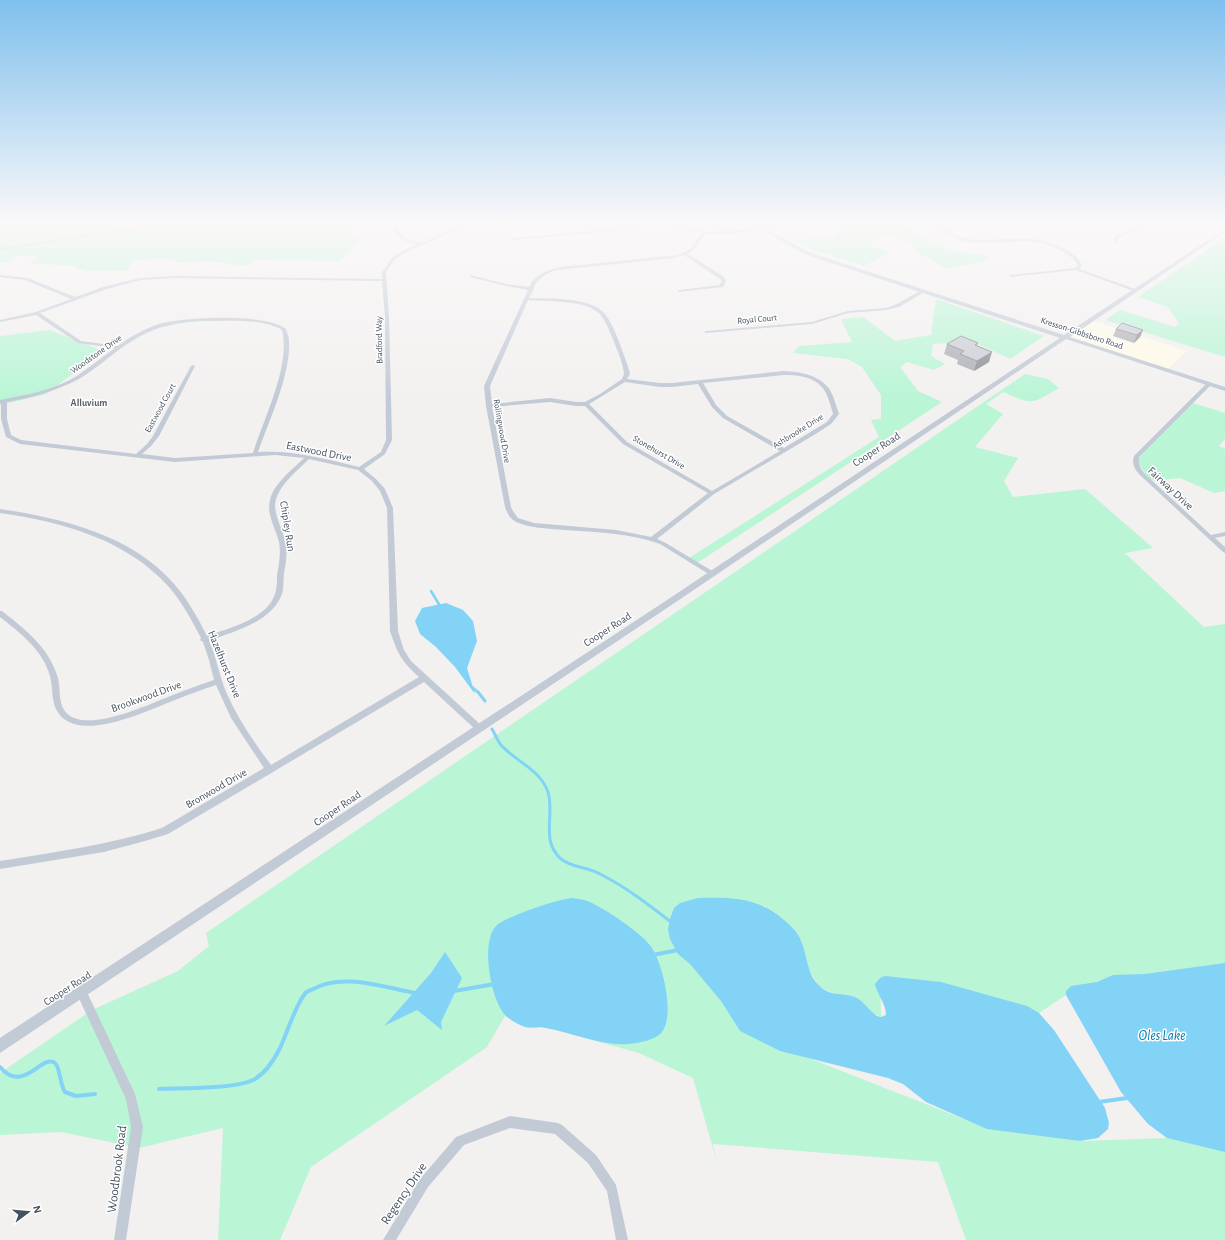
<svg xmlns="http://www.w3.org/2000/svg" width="1225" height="1240" font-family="'Alegreya Sans',sans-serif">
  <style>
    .commercial { fill: #fefae8 }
    .green { fill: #baf5d6 }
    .water { fill: #82d3f6 }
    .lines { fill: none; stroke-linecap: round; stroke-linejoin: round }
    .stream-far2 { stroke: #82d3f6; stroke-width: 2.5 }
    .stream-far1 { stroke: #82d3f6; stroke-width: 3 }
    .stream { stroke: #82d3f6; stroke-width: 4 }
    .minor { fill: #c2cad6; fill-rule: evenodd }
    .tertiary { fill: #c2cad6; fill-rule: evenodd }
    .wall { fill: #afb1b8 }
    .shaded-wall { fill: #8e9096 }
    .building { fill: #cbced6; stroke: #8e9096 }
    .labels { text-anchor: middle; stroke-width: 3; stroke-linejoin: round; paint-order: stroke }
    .far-street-label { font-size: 9px; fill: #455160; stroke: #fff }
    .far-neighbourhood-label { font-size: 10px; font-weight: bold; fill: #5b5f66; stroke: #fff }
    .street-label { font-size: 11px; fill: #455160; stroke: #fff }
    .near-street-label { font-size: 13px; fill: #455160; stroke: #fff }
    .near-water-label { font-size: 14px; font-style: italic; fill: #017ab0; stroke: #fff }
  </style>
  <rect width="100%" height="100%" fill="#f3f0f0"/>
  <path class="commercial" d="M 1091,320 L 1187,351 L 1167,370 L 1065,337 Z"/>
  <path class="green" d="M 0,224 L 350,224 L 347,229 L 361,240 L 339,261 L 254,260 L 245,266 L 210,261 L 179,263 L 163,258 L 132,261 L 128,270 L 87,271 L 69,265 L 30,264 L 38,256 L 15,256 L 8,263 L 0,263 Z
    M 841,224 L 903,224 L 924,239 L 953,251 L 987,256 L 989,260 L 947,269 L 917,252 L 911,243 L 893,235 L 875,238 L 869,245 L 889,252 L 864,266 L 813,250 L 793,240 L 835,237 Z
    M 1225,238 L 1225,357 L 1105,320 L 1120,310 L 1175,327 L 1179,323 L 1168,307 L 1138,297 Z
    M 936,299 L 1044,336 L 1010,359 L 980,345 L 969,342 L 933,344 L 931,356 L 945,364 L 934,370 L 907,362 L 900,367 L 918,391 L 942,402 L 694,565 L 686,560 L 879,437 L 871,420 L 881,419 L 881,395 L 862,367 L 848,359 L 793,353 L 799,346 L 852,342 L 841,319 L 863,317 L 895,341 L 931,335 Z
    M 50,330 L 103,351 L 46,394 L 0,405 L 0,336 Z
    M 1025,374 L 1048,379 L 1059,388 C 1030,405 1034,405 1003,392 L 986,404 L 1003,414 L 975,447 L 1018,458 L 1004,481 L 1013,497 L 1085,489 L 1153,548 L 1125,553 L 1204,627 L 1225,624 L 1225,969 L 1066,995 L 1039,1013 L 941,982 L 880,978 L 881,1017 L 820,987 L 765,906 L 670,919 L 740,1031 L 964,1119 L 1080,1141 L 1167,1138 L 1225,1151 L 1225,1240 L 966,1240 L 938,1162 L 713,1144 L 717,1162 L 693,1078 L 639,1053 L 505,1016 L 487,1047 L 311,1167 L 280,1240 L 218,1240 L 223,1128 L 139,1148 L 61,1132 L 0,1135 L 0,1073 L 92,1010 L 178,971 L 209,946 L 206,933 Z
    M 1190,402 L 1225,413 L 1225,439 L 1219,446 L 1225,449 L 1225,491 L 1214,493 L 1180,478 L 1149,481 L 1135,456 Z"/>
  <path class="water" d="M 446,603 L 463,610 L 473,621 L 477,641 L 467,668 L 475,694 L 455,667 L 436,647 L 420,634 L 415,621 L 422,608 Z
    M 572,898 C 578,899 584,899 590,902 C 607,910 642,933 652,948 C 663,965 675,1015 662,1032 C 656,1040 638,1043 629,1044 C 600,1046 574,1033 546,1028 C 539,1026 532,1029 525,1027 C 519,1025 512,1021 507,1017 C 491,1004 480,942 496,926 C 505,917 558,899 572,898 Z
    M 698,898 C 731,897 758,897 784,920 C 791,926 798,932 801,941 C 807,954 807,971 815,981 C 829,999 841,991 857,998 C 864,1002 870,1011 877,1016 L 881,1017 L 886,1015 C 886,1003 877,995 875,984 L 880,978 L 885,976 L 941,982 L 1027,1006 L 1039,1013 L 1054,1030 L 1105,1108 L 1109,1123 L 1108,1129 L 1098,1138 L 1080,1141 L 987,1129 L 926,1102 L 903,1084 L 888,1078 L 780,1051 L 740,1031 L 721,1001 L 690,964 L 678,954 L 670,939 L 668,929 L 670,919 L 674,908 L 680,903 Z
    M 445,952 L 462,978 L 441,1022 L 442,1030 L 417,1010 L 384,1026 L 431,973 Z
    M 1225,963 L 1225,1152 L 1167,1138 L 1148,1124 L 1121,1092 L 1066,995 L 1066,991 L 1071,986 L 1097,982 L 1113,975 L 1145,974 Z"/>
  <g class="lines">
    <path class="stream-far2" d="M 431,591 L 440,606
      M 472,687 L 479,693"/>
    <path class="stream-far1" d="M 478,692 L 485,701
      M 492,729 C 495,734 497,740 501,745 C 515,761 541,770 548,792 C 555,815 540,840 561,859 C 572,868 588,867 600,874 C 626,887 649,905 671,922"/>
    <path class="stream" d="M 653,955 L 678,950
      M 454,991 L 495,984
      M 0,1067 C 24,1095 42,1053 55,1063 C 60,1067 60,1085 65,1092 L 76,1096 L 95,1094
      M 159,1089 C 182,1088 234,1089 253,1080 C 265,1074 274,1060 280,1048 C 287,1033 295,1007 304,995 C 305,993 308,991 311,990 C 342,972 382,987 415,993
      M 1099,1102 L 1127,1098"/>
    <path class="minor" d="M 159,224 L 172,224 L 0,250 L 0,248 Z
      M 214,224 L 222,224 L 235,229 L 233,230 Z
      M 395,224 L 399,224 L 397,229 L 403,237 L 410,240 L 421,243 L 464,224 L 470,224 L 404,253 L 394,260 L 386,272 L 389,317 L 392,440 L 385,454 L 364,469 L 376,479 L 385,489 L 393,508 L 398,631 L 404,650 L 411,661 L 482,726 L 483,728 L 482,730 L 479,731 L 476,730 L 424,682 L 273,772 L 168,834 L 145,841 L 104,852 L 0,869 L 0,861 C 55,852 109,845 162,828 L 264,768 L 231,718 L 216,685 C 200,690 185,696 170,702 C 144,712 74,746 56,709 C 51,698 53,687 50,676 C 43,650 20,633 0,617 L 0,611 L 2,611 C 25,629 48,647 57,675 C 61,685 58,698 63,708 C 78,738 147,705 168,697 C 183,691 198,685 214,680 L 209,660 L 203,642 L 200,640 L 201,638 C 192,621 182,602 169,587 C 126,539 62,522 0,513 L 0,509 C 61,518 133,535 175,585 C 188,600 198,618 207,636 C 229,628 267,619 275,594 C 277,588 277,581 277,575 C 279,564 281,553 279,542 C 276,529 266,514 270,500 C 274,483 292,470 304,458 L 275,455 L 175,462 L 20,444 L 6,437 L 1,419 L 1,403 L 0,404 L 0,400 C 26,395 54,390 77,376 C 90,367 102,357 115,348 L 78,343 L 36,315 L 0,322 L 0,320 L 36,312 L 71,299 L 25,280 L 0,277 L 0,275 L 28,278 L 75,297 L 103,287 L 140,278 L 176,276 L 382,279 L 382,272 L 392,258 L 402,251 L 417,245 C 406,242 398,239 393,229 ZM 176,278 L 382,281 L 385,317 L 386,440 L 381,452 L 359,467 C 325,459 294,450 258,452 C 269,421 291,374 289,341 C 289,337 287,333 286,329 C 267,313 183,317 159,324 C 144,329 131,336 118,346 L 81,341 L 40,313 L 107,289 L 140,280 ZM 203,321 C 226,321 262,318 282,330 C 291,365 264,418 253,453 L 175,458 L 142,454 L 151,446 L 159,436 L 195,366 L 193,365 L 191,366 L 153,436 L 147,444 L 136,454 L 21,440 L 11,435 L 7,419 L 7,402 C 31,398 56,391 79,379 C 92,371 104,361 116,352 C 145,330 166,323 203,321 ZM 309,459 L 358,470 L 372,481 L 380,491 L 387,508 L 390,631 C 398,654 401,661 419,677 L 271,765 C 254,742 238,719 227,694 C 219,676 217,658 209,641 C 234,631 271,623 282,594 C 284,588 283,580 284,573 C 286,562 288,551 285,540 C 282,527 272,512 276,499 C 281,483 298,470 309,459 Z
      M 644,224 L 655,224 L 625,230 L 513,240 L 511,239 L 513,238 L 625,228 Z
      M 661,224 C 675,224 688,230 701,231 C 722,232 742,230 763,228 L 765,229 L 763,230 L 725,234 L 706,233 L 696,247 L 688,254 L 724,277 L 726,281 L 723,287 L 678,292 L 678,290 L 680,290 L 719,285 L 722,281 L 720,279 L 684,255 L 673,258 L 557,270 C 546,273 538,278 533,288 L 534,289 L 529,298 C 549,299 584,297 601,310 C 609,317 614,329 618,339 C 622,350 627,362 630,374 L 627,379 L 660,383 L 672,383 L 784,371 C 801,372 820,375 830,390 C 834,397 836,406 839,414 L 831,424 L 814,435 L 714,494 L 657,539 L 664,542 L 714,572 L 715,574 L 714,576 L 712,576 L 660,544 C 630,533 596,532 565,530 C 552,529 524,528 513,520 C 509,517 507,512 505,507 L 486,406 L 484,386 L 528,290 L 506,286 L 470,277 L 470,275 L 506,284 L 529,287 C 535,274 547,270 561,267 L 678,255 L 690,249 L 702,233 L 675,229 ZM 528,300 C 548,302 585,299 600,314 C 606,322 610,332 614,342 C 618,352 623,363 624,374 L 622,379 L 600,394 L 585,402 L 576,402 L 550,398 L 492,404 L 490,386 ZM 784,375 C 799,375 818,377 826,393 C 829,399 831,407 833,414 L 827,422 L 784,448 L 727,416 L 716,405 L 703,383 ZM 625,382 L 660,387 L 672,387 L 698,384 L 712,407 L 723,418 L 780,451 L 712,491 L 627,442 L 589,404 ZM 550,402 L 576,406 L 585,406 L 623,444 L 708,493 L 651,537 L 616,530 L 534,523 L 518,518 L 513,511 L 511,507 L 492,407 Z
      M 933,224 C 940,224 943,229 949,232 C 955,236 962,238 969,239 C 981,241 994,239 1006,239 C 1027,237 1049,239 1068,251 C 1074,255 1080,259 1082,266 L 1079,269 L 1138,290 L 1134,291 L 1076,270 L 1010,277 L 1010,275 L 1011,275 L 1075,268 L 1078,266 C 1076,260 1070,256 1065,253 C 1031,231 1003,248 969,242 C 955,239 944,233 933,224 Z
      M 1146,224 L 1152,224 L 1119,238 L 1117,242 L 1114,241 L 1116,236 Z
      M 922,290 L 926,291 L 899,307 L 886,310 L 848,313 L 812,324 L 706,333 L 704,332 L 706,331 L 812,322 L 848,311 L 886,308 L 895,305 Z
      M 1209,382 L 1212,384 L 1139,457 C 1138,465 1141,469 1146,475 L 1211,535 L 1225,532 L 1225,536 L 1215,538 L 1225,547 L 1225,553 L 1223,552 L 1142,477 C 1136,471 1131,465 1134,456 L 1207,383 Z
      M 81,987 L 85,988 L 135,1094 L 143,1127 L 126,1240 L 114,1240 L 131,1127 L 126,1099 L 76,992 L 77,988 Z
      M 510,1116 L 558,1123 L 562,1125 L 596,1155 L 616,1185 L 628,1240 L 616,1240 L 607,1191 L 588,1163 L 555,1134 L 510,1128 L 464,1145 L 428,1187 L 396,1240 L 383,1240 L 420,1179 L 456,1137 Z"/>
    <path class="tertiary" d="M 753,224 L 759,224 L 799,247 L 817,255 L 1064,335 L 1225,229 L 1225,232 L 1070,337 L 1225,387 L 1225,391 L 1066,339 L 670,606 L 0,1053 L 0,1038 L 664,602 L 1060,338 L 813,257 L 795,249 Z"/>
  </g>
  <path class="wall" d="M 1116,329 L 1143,330 L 1140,337 L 1134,343 L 1113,336 Z
    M 978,343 L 977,346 L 989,362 L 974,371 L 957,364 L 958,360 L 944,354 L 947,344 Z"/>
  <path class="shaded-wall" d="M 1143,330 L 1140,337 L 1134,343 L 1137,335 Z
    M 992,352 L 989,362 L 974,371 L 977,361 Z"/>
  <path class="building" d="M 1122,323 L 1143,330 L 1137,335 L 1116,329 Z
    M 961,336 L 978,343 L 975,345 L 992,352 L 977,361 L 960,354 L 964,351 L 947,344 Z"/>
  <linearGradient id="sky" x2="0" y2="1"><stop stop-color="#7fc0ee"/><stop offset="0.56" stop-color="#faf8f8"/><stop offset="1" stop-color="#faf8f8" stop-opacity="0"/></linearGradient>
  <rect width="1225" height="398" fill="url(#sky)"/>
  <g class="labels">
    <g class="far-street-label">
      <text transform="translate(757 319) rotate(-5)" y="3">Royal Court</text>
      <text transform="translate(1082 333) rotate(18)" y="3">Kresson-Gibbsboro Road</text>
      <text transform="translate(379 340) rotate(-91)" y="3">Bradford Way</text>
      <text transform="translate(96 354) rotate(-35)" y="3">Woodstone Drive</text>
      <text transform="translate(160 408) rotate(-61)" y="3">Eastwood Court</text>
      <text transform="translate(502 431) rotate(80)" y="3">Rollingwood Drive</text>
      <text transform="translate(798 431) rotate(-32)" y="3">Ashbrooke Drive</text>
      <text transform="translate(659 452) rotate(30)" y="3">Stonehurst Drive</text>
    </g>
    <g class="far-neighbourhood-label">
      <text x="89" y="406">Alluvium</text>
    </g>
    <g class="street-label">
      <text transform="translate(876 449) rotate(-33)" y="4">Cooper Road</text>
      <text transform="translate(319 451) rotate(11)" y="4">Eastwood Drive</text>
      <text transform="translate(1171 488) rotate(43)" y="4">Fairway Drive</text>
      <text transform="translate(288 526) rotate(81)" y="4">Chipley Run</text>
      <text transform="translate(607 629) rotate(-33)" y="4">Cooper Road</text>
      <text transform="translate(225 664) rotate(68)" y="4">Hazelhurst Drive</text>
      <text transform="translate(146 696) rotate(-20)" y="4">Brookwood Drive</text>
      <text transform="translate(216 788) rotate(-30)" y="4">Bronwood Drive</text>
      <text transform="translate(337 808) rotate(-34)" y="4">Cooper Road</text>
      <text transform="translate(67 988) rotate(-33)" y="4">Cooper Road</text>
    </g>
    <g class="near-street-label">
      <text transform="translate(116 1169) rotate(-83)" y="5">Woodbrook Road</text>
      <text transform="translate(403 1193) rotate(-56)" y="5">Regency Drive</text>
    </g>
    <g class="near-water-label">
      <text x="1162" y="1040">Oles Lake</text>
    </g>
  </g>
  <g transform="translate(28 1212) rotate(74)" stroke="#ffffff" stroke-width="3" paint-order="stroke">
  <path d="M0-3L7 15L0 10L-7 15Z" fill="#455160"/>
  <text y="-6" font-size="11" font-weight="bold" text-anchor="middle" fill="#455160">N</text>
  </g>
</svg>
